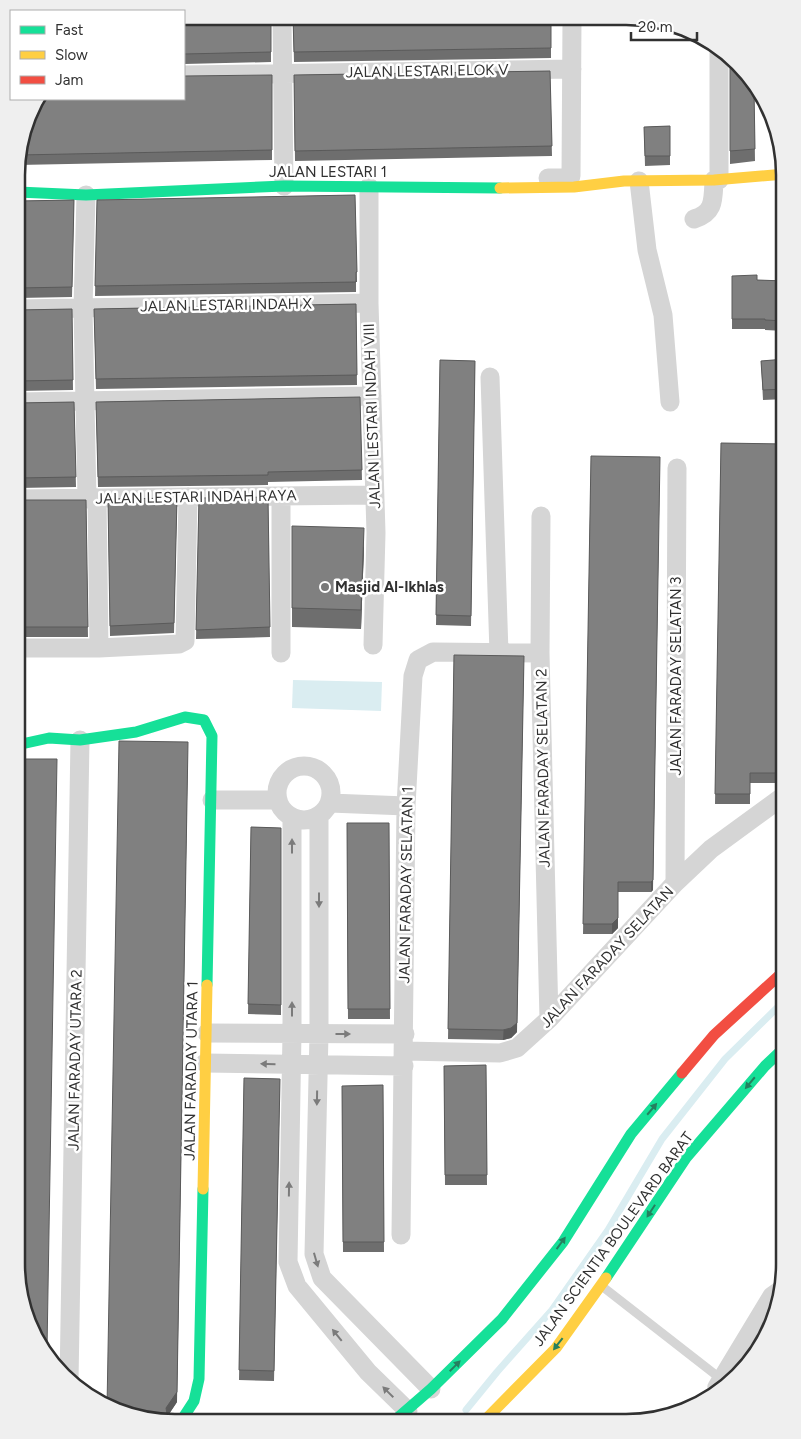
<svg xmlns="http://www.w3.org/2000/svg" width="801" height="1439" font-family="Figtree,sans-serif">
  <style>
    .water { fill: #daedf1 }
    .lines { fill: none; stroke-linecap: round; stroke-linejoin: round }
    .stream { stroke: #daedf1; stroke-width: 7 }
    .lane { stroke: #d5d5d5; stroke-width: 9 }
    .street { stroke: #d5d5d5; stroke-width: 19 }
    .fast { stroke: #16e098; stroke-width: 11 }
    .slow { stroke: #ffcf43; stroke-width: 11 }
    .jam { stroke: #f24e42; stroke-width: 11 }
    .wall { fill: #6e6e6e }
    .shaded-wall { fill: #5a5a5a }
    .building { fill: #808080; stroke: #5a5a5a }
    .oneway { fill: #7b7b7b }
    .oneway2 { fill: #25805f }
    .poi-dot { fill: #797979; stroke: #fff; stroke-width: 2 }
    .labels { text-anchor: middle; stroke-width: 5; stroke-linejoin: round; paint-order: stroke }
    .street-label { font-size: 15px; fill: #313131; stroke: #fff }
    .poi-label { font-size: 15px; font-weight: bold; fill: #313131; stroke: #fff; text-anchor: start }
    .rim { fill: none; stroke: #313131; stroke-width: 2.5 }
  </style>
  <rect width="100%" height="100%" fill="#fff"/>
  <path class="water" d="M 293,680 L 382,682 L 381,711 L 292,708 Z"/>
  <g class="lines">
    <path class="stream" d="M 466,1410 L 497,1372 L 552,1310 L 608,1230 L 662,1139 L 725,1059 L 784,1001"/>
    <path class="lane" d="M 603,1287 L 721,1379"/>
    <path class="street" d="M 282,17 L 284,186
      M 719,50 L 719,180
      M 184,75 L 572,69
      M 548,178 L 569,178 L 571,176 L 572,19
      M 639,181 L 647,250 L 663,315 L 670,402
      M 369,187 L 369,303 L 376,533 L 373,645
      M 86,195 L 83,308 L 87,499
      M 694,219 C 715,213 713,199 714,180
      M 17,309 L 369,303
      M 490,377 L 499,653
      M 17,402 L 372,396
      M 281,496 L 281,653
      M 97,498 L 99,648
      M 17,499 L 374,495
      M 541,516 L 540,653 L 549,1019
      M 17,648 L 99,648 L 179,644 L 185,641 L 188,497
      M277 793a27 27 0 1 1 54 0a27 27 0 1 1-54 0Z
      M 212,800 L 278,800
      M 330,803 L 406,806
      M 319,816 L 319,1034 L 314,1254 L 322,1278 L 431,1389
      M 292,818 L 292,1033 L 288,1262 L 297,1286 L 368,1372 L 408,1411
      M 675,883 L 677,468
      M 207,1033 L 405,1034
      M 405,1051 L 500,1053 L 517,1048 L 549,1019 L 675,883 L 711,849 L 785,795
      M 205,1063 L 404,1066
      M 401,1235 L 406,806 L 413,676 L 418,660 L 433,652 L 540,653
      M 69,1381 L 80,740
      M 720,1391 L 717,1387 L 772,1296 L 782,1289"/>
    <path class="fast" d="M 18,192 L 86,195 L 284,186 L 500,188
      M 17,745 L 49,738 L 80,740 L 136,732 L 185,717 L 204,720 L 212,736 L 207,985
      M 606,1278 L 686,1158 L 765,1066 L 784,1048
      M 181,1421 L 194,1401 L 199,1379 L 203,1189
      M 393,1422 L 431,1389 L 502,1319 L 563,1242 L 631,1134 L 682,1073"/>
    <path class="slow" d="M 500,188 L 574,187 L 624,181 L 714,180 L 785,174
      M 203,1189 L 207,985
      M 483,1422 L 556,1348 L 606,1278"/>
    <path class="jam" d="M 682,1073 L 714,1035 L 784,971"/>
  </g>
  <path class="wall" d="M 184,16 L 271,17 L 271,62 L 184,64 Z
    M 293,17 L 551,19 L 551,58 L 294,62 Z
    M 730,55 L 754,91 L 755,161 L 730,164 Z
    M 550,71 L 552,156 L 295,161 L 294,75 Z
    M 272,75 L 272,160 L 18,165 L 18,155 Z
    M 670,126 L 670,165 L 645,166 L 644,127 Z
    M 355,195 L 357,282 L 356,282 L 356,292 L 95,296 L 97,200 Z
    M 74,200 L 72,297 L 17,298 L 18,201 Z
    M 732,276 L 757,280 L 785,281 L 785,331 L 765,330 L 765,329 L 732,329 Z
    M 356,304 L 357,385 L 96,389 L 94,309 Z
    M 72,309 L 73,390 L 17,391 L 17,310 Z
    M 785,359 L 785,399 L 763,400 L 761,361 Z
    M 440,360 L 475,361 L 471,626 L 436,625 Z
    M 360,397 L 362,480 L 268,482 L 268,485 L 98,487 L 96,402 Z
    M 74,402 L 76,487 L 17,488 L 17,403 Z
    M 721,443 L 785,444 L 785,783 L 750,783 L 750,804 L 715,804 Z
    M 591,456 L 653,890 L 651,892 L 618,892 L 618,928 L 612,934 L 583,934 Z
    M 268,497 L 270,637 L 196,639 L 199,498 Z
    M 177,498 L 174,633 L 110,636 L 108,499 Z
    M 17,500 L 86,500 L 88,637 L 17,637 Z
    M 292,526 L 364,547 L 361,629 L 292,627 Z
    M 454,655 L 517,1032 L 511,1038 L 503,1040 L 448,1039 Z
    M 347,823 L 389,823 L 390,1019 L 348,1019 Z
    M 251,827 L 281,828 L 281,1015 L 248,1014 Z
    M 486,1065 L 487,1185 L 445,1185 L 444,1066 Z
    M 244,1078 L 280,1079 L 274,1381 L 239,1380 Z
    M 383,1085 L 384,1252 L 343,1252 L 342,1086 Z
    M 177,1402 L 167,1417 L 167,1421 L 154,1421 L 107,1407 Z"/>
  <path class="shaded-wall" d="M 660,457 L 653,890 L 651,892 L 651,882 Z
    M 364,528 L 364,547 L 361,629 L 361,610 Z
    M 524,656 L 517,1032 L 511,1038 L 503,1040 Z
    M 188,742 L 177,1402 L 167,1417 L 166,1408 Z
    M 618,882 L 618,928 L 612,934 L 612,924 Z"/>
  <path class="building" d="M 184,16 L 271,17 L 271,52 L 184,54 Z
    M 293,17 L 551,19 L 551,48 L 294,52 Z
    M 730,55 L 754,90 L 755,149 L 730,151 Z
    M 550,71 L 552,146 L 295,151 L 294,75 Z
    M 272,75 L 272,150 L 18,155 L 33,105 L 37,99 L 184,99 L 184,76 Z
    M 670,126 L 670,156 L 645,156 L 644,127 Z
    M 355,195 L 357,272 L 356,272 L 356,282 L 95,286 L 97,200 Z
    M 74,200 L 72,287 L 17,288 L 18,201 Z
    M 757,275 L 757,280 L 785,281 L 785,321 L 765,320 L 765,319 L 732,319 L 732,276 Z
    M 356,304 L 357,375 L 96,379 L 94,309 Z
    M 72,309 L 73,380 L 17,381 L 17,310 Z
    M 785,359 L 785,389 L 763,390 L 761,361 Z
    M 440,360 L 475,361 L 471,616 L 436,615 Z
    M 360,397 L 362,470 L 268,472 L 268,475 L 98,477 L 96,402 Z
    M 74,402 L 76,477 L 17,478 L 17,403 Z
    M 721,443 L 785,444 L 785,773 L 750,773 L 750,794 L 715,794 Z
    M 591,456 L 660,457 L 653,880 L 651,882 L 618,882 L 618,918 L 612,924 L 583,924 Z
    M 268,497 L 270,627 L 196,630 L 199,498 Z
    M 177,498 L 174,623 L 110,626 L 108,499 Z
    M 17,500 L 86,500 L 88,627 L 17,627 Z
    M 292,526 L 364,528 L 361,610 L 292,608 Z
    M 454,655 L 524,656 L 517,1023 L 511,1028 L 503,1030 L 448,1029 Z
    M 119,741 L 188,742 L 177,1392 L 166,1408 L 167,1414 L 129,1414 L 107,1407 Z
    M 17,759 L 57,759 L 47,1349 L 25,1315 L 16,1264 Z
    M 347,823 L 389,823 L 390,1009 L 348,1009 Z
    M 251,827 L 281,828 L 281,1005 L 248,1004 Z
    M 486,1065 L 487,1175 L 445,1175 L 444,1066 Z
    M 244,1078 L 280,1079 L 274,1371 L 239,1370 Z
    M 383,1085 L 384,1242 L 343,1242 L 342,1086 Z"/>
  <defs><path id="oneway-solid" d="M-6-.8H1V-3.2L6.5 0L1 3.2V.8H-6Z" transform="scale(1.25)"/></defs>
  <g class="oneway">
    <use href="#oneway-solid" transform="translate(292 846) rotate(-90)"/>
    <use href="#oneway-solid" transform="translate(319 900) rotate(90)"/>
    <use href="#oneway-solid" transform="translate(292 1009) rotate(-90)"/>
    <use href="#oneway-solid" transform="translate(343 1034)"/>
    <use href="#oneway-solid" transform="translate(268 1064) rotate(-179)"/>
    <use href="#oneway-solid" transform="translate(317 1098) rotate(91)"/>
    <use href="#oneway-solid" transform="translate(289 1189) rotate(-89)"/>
    <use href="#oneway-solid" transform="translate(316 1260) rotate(74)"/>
    <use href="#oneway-solid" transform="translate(337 1335) rotate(-129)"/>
    <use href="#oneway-solid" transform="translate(388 1392) rotate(-135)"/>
  </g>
  <g class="oneway2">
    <use href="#oneway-solid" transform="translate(750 1083) rotate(130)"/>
    <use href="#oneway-solid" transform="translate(652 1109) rotate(-50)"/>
    <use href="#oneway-solid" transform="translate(651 1211) rotate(123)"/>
    <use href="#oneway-solid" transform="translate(561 1243) rotate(-54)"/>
    <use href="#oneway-solid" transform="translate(558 1344) rotate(128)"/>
    <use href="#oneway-solid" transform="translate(455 1366) rotate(-45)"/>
  </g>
  <circle class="poi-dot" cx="325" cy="587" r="5"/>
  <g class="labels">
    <g class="street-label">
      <text transform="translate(427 71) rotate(-1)" y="5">JALAN LESTARI ELOK V</text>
      <text x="328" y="177">JALAN LESTARI 1</text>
      <text transform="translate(226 305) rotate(-1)" y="5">JALAN LESTARI INDAH X</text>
      <text transform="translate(372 416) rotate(-92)" y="5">JALAN LESTARI INDAH VIII</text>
      <text transform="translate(196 497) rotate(-1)" y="5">JALAN LESTARI INDAH RAYA</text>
      <text transform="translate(676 676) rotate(-90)" y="5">JALAN FARADAY SELATAN 3</text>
      <text transform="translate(543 768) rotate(-91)" y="5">JALAN FARADAY SELATAN 2</text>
      <text transform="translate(406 885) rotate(-89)" y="5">JALAN FARADAY SELATAN 1</text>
      <text transform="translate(607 957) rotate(-47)" y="5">JALAN FARADAY SELATAN</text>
      <text transform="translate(75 1060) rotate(-89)" y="5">JALAN FARADAY UTARA 2</text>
      <text transform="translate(191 1071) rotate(-89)" y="5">JALAN FARADAY UTARA 1</text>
      <text transform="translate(613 1239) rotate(-54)" y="5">JALAN SCIENTIA BOULEVARD BARAT</text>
    </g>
    <g class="poi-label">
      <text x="335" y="592">Masjid Al-Ikhlas</text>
    </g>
  </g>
  <path d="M0 0H801V1439H0ZM175 25H626A150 150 0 0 1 776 175V1264A150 150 0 0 1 626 1414H175A150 150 0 0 1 25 1264V175A150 150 0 0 1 175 25Z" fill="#efefef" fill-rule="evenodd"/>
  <path class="rim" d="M175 25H626A150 150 0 0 1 776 175V1264A150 150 0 0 1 626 1414H175A150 150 0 0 1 25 1264V175A150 150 0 0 1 175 25Z"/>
  <rect x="10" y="10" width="175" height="90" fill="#ffffff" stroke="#adadad"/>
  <rect x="20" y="26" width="25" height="8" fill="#16e098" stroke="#adadad"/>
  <text x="55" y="35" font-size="15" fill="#313131">Fast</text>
  <rect x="20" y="51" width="25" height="8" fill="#ffcf43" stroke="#adadad"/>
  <text x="55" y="60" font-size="15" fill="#313131">Slow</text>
  <rect x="20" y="76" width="25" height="8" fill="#f24e42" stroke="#adadad"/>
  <text x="55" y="85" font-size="15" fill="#313131">Jam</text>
  <path d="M631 32v8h66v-8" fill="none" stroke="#313131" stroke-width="2.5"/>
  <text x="638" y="32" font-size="15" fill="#313131" stroke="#ffffff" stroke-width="4" paint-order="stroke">20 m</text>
</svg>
